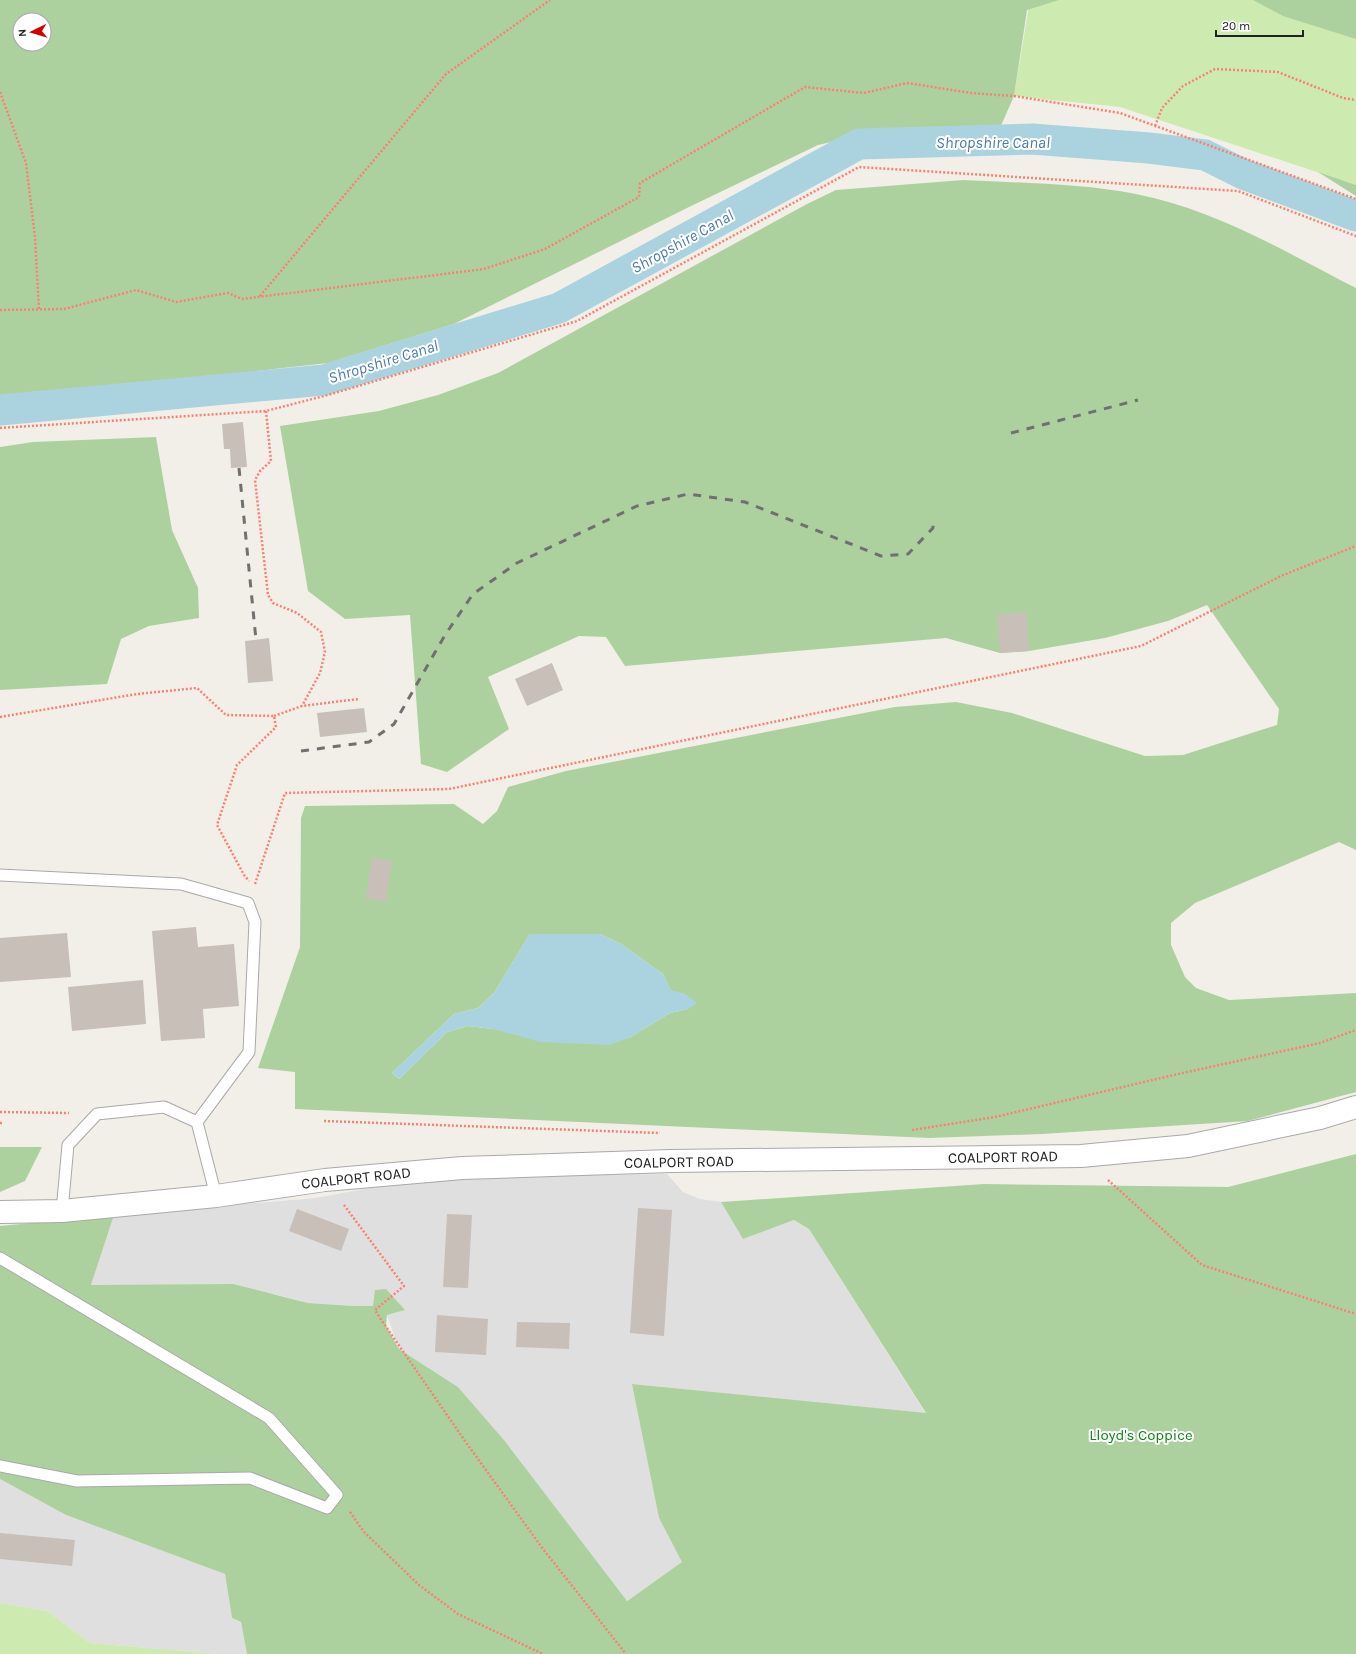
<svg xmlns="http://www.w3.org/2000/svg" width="1356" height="1654" font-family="Karla,sans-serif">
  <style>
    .residential { fill: #e0dfdf }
    .grass { fill: #cdebb0 }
    .forest { fill: #add19e; fill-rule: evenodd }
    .water { fill: #aad3df }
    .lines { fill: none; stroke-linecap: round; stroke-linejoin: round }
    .canal { stroke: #aad3df; stroke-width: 31 }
    .building { fill: #c7bfb8 }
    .service-casing { stroke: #a9a9a9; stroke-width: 13 }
    .tertiary-casing { stroke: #a9a9a9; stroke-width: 24 }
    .path { stroke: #fa8072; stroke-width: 2.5; stroke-dasharray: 2 2; stroke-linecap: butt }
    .service { stroke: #fff; stroke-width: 11 }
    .tertiary { stroke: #fff; stroke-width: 22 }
    .rail { stroke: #707070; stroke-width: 3; stroke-dasharray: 8 8; stroke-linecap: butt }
    .labels { text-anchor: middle; stroke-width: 4; stroke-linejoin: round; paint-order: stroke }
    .street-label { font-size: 15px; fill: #222; stroke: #fff }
    .park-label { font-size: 15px; fill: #0c8416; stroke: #fff }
    .water-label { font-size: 16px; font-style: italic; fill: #4a7aab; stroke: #fff }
  </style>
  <rect width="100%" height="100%" fill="#f2efe9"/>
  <path class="residential" d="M 667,1174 L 683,1192 L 700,1199 L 721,1202 L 743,1239 L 794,1220 L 809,1229 L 926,1414 L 633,1384 L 659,1518 L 683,1562 L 626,1601 L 504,1440 L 458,1387 L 399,1349 L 387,1315 L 405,1310 L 373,1306 L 354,1306 L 308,1303 L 275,1294 L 91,1285 L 114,1215 L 316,1198 L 385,1185 L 516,1176 Z
    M 0,1479 L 66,1515 L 225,1574 L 232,1618 L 241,1622 L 247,1654 L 218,1654 L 90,1643 L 47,1611 L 0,1603 Z"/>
  <path class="grass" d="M 1030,0 L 1356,0 L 1356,185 L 1120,107 L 1014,96 Z
    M 0,1603 L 47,1611 L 90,1643 L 218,1654 L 0,1654 Z"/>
  <path class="forest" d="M 0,0 L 1059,0 L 1027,10 L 1014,96 L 996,137 L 884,130 L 818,145 L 689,207 L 454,324 L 328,363 L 0,400 ZM 20,20 L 44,20 L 44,44 L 20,44 Z
    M 1253,0 L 1356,0 L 1356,39 L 1283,16 Z
    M 1318,172 L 1356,185 L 1356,196 Z
    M 963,180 C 1020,183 1079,183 1136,194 C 1215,209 1285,252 1356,288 L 1356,850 L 1339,842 L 1195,903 L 1171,923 L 1171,945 L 1185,977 L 1196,988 L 1229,1000 L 1356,993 L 1356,1092 L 1248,1121 L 1042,1134 L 929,1138 L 295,1109 L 295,1072 L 258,1068 L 300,947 L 301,818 L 305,806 L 454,804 L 483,824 L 497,811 L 508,787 L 566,771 L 895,707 L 956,702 L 1012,713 L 1145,756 L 1183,755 L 1277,725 L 1279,709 L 1207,605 L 1168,621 L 1105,638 L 1029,651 L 1000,653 L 946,638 L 625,666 L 606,637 L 579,636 L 488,677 L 509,729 L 447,772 L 421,764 L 410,615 L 345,619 L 308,591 L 280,426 L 379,411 L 438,395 L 498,373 L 807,204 L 836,190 ZM 530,934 L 600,934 L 621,944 L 663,974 L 671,991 L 684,994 L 688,1009 L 670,1013 L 629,1038 L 493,1029 L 468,1026 L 447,1032 L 399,1079 L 392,1073 L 454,1014 L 478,1008 L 494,993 Z
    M 156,437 L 172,530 L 198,588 L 199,618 L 149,626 L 121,639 L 107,684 L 0,690 L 0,447 L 33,442 Z
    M 0,1147 L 42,1147 L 25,1181 L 0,1192 Z
    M 1356,1154 L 1356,1654 L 247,1654 L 241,1622 L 232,1618 L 225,1574 L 66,1515 L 0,1479 L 0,1226 L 114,1215 L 91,1285 L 233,1284 L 308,1303 L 354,1306 L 373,1306 L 375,1290 L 386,1289 L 405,1310 L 387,1315 L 386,1326 L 399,1349 L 458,1387 L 504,1440 L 627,1601 L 682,1562 L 659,1518 L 632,1384 L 926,1413 L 809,1229 L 794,1220 L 743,1239 L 721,1202 L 984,1184 L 1228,1187 Z"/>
  <path class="water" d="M 530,934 L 600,934 L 621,944 L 663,974 L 671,990 L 685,994 L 697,1003 L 688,1009 L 670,1013 L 629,1038 L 609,1045 L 541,1042 L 493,1029 L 468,1026 L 447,1032 L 399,1079 L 392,1073 L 454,1014 L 478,1008 L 494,993 Z"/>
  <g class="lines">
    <path class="canal" d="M 0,410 L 324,380 L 559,308 L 859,144 L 1032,139 L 1149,148 L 1205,155 L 1243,174 L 1356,216"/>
  </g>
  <path class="building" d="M 243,422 L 247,467 L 231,468 L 230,449 L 224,449 L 222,424 Z
    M 1026,612 L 1029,651 L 1000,653 L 997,615 Z
    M 269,638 L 273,681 L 248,683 L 245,641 Z
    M 552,663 L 563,690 L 527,706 L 515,679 Z
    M 364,708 L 367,732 L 320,737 L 317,713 Z
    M 371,858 L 392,861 L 386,902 L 366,899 Z
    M 196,927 L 198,947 L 234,944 L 239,1006 L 203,1009 L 205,1038 L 161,1041 L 152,931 Z
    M 67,933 L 71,977 L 0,982 L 0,938 Z
    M 143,980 L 146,1024 L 72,1031 L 68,987 Z
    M 638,1208 L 672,1210 L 664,1336 L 630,1333 Z
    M 297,1209 L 349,1229 L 341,1251 L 289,1231 Z
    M 447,1214 L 472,1215 L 468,1288 L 443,1287 Z
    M 437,1315 L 488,1319 L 486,1355 L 435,1352 Z
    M 517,1322 L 570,1323 L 569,1349 L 516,1347 Z
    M 0,1533 L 75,1540 L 72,1566 L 0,1559 Z"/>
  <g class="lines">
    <defs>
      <path id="service" d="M 0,875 L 181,884 L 248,903 L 255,922 L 249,1052 L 197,1122
        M 197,1122 L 216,1196
        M 62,1211 L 68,1145 L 97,1114 L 164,1107 L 197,1122
        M 0,1258 L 269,1418 L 337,1495 L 327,1508 L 250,1478 L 77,1481 L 0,1466"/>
      <path id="tertiary" d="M 0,1212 L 62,1211 L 216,1196 L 325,1180 L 462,1168 L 671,1161 L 1081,1156 L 1188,1146 L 1320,1118 L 1356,1107"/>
    </defs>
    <use href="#service" class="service-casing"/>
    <use href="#tertiary" class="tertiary-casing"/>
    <path class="path" d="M 0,92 L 26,163 L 35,237 L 39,310
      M 1155,126 L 1162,108 L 1183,86 L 1215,69 L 1278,72 L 1343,98 L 1356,100
      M 260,296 L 446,74 L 550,0
      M 0,310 L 64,309 L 136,290 L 176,302 L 228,293 L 242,299 L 484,269 L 545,249 L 639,197 L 640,183 L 805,87 L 864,93 L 907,83 L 971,93 L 1014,96 L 1120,113 L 1356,199
      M 266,411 L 271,461 L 260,471 L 255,480 L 268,595 L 273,603 L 297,613 L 321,632 L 325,652 L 320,673 L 302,706
      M 0,428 L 266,411 L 328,395 L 577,321 L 859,167 L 1238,191 L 1356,236
      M 274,716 L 302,706 L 359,699
      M 0,717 L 137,694 L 197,688 L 226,715 L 274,716 L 276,727 L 237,765 L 217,825 L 244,875 L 249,881
      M 255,884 L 285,793 L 449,789 L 1141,646 L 1281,576 L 1356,546
      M 0,1112 L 69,1113
      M 324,1121 L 660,1133
      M 0,1123 L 4,1123
      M 912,1130 L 995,1117 L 1178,1074 L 1320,1043 L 1356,1030
      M 1108,1180 L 1202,1265 L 1356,1314
      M 344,1205 L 404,1286 L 375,1310 L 380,1318 L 465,1441 L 543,1549 L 626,1654
      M 350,1512 L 364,1532 L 419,1585 L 458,1614 L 543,1654"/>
    <use href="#service" class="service"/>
    <use href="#tertiary" class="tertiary"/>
    <path class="rail" d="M 1011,433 L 1138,400
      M 239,468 L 256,640
      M 301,751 L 369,742 L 394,724 L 445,635 L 473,594 L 517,563 L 637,506 L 688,494 L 745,502 L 881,556 L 908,554 L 933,528 L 933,518"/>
  </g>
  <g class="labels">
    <g class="street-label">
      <text transform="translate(1003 1157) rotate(-1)" y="5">COALPORT ROAD</text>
      <text transform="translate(679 1162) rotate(-1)" y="5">COALPORT ROAD</text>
      <text transform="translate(356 1178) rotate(-6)" y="5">COALPORT ROAD</text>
    </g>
    <g class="park-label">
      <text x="1141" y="1440">Lloyd's Coppice</text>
    </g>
    <g class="water-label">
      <text x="993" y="148">Shropshire Canal</text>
      <text transform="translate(682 241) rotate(-29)" y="6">Shropshire Canal</text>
      <text transform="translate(383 361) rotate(-17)" y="6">Shropshire Canal</text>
    </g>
  </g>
  <g transform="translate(32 32) rotate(265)"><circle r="19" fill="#ffffff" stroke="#a7a7a7"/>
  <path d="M0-3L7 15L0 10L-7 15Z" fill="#d40000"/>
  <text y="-6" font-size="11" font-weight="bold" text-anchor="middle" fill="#222222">N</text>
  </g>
  <path d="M1216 30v6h87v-6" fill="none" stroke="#222222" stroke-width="2"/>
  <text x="1222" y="30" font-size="12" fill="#222222" stroke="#ffffff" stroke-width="3" paint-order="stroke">20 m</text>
</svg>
